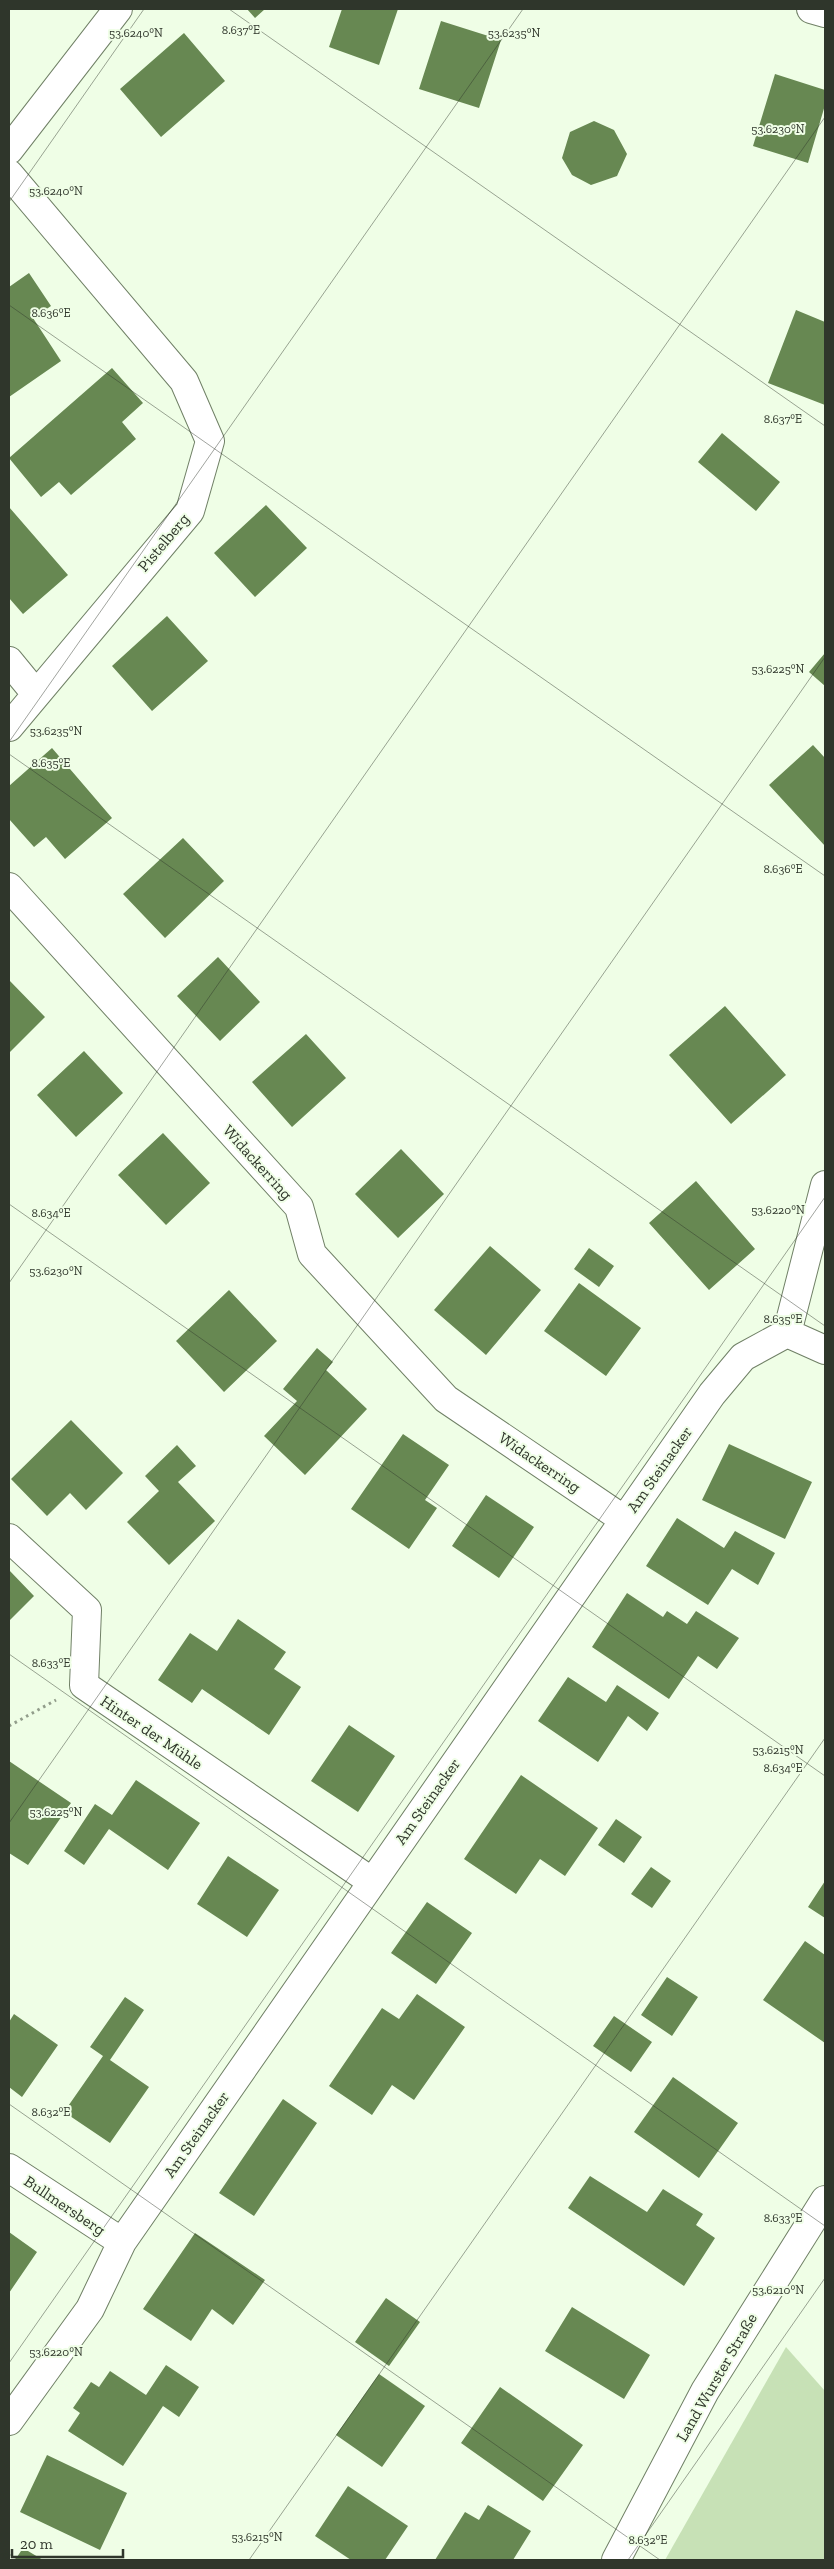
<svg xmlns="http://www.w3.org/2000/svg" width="834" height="2569" font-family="'Zilla Slab',serif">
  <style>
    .grass { fill: #c7e1b6 }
    .building { fill: #678852 }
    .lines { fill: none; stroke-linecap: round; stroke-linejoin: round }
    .minor-casing { stroke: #708066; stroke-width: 30 }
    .path { stroke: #929d8b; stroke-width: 3; stroke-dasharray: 2.5 4; stroke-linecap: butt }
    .minor { stroke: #fff; stroke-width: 28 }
    .ticks { fill: none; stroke: #2f362b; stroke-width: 1; stroke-opacity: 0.45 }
    .labels { text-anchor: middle; stroke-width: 4; stroke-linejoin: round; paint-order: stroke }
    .street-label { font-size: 16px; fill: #2f362b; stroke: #effee6 }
    .ticks-label { font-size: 12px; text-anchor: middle; fill: #2f362b; stroke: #effee6; stroke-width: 4; stroke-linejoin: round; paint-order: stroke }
  </style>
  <rect width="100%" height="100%" fill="#effee6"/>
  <path class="grass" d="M 786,2347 L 825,2391 L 825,2560 L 665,2560 Z"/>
  <path class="building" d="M 247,9 L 265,9 L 255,18 Z
    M 342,9 L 398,9 L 379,65 L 329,47 Z
    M 441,21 L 501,40 L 479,108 L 419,89 Z
    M 184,33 L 225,81 L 161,137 L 120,89 Z
    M 775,74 L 825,90 L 825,105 L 808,163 L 753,146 Z
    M 594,121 L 614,130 L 627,154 L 617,176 L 591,185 L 572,175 L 562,158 L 570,132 Z
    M 29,273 L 51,306 L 33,318 L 61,361 L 9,397 L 9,287 Z
    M 796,310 L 825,322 L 825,405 L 768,383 Z
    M 112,368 L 143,403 L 122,422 L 136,439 L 71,495 L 59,482 L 41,497 L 9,458 Z
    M 722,433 L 780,482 L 756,511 L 698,462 Z
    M 266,505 L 307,548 L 255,597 L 214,553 Z
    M 9,507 L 68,575 L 23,614 L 9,598 Z
    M 167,616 L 208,661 L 152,711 L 112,666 Z
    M 825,653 L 825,686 L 809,672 Z
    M 813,745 L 825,758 L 825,846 L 769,785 Z
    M 52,748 L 112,818 L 65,859 L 46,837 L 34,847 L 9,819 L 9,786 Z
    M 183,838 L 224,881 L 165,938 L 123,894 Z
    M 218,957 L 260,1002 L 220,1041 L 177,996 Z
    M 9,980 L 45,1017 L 9,1053 Z
    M 725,1006 L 786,1075 L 731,1124 L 669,1055 Z
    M 306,1034 L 346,1078 L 292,1127 L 252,1082 Z
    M 84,1051 L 123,1093 L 76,1137 L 37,1095 Z
    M 163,1133 L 210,1183 L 166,1225 L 118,1175 Z
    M 401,1149 L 444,1194 L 398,1238 L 355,1194 Z
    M 696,1181 L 755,1249 L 709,1290 L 649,1223 Z
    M 490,1246 L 541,1290 L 486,1355 L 434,1310 Z
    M 589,1248 L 614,1266 L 599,1287 L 574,1269 Z
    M 579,1283 L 641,1328 L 606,1376 L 544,1331 Z
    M 229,1290 L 277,1341 L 224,1392 L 176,1341 Z
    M 317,1348 L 333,1362 L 326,1370 L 367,1409 L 305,1475 L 264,1436 L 297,1401 L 283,1389 Z
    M 71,1420 L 123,1473 L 86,1510 L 70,1493 L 47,1516 L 11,1479 Z
    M 403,1434 L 449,1465 L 425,1500 L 437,1508 L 409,1549 L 351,1509 Z
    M 729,1444 L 812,1482 L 785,1539 L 702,1500 Z
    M 177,1445 L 196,1466 L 178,1482 L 215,1521 L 169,1565 L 127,1522 L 159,1491 L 145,1476 Z
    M 486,1495 L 534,1527 L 499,1578 L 452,1546 Z
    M 677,1518 L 724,1548 L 735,1531 L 775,1553 L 758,1585 L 732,1569 L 708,1605 L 646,1566 Z
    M 9,1570 L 34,1596 L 9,1621 Z
    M 627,1593 L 663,1617 L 667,1611 L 687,1624 L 696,1611 L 739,1638 L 717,1669 L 698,1656 L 669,1699 L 592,1647 Z
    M 238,1619 L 286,1652 L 274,1669 L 301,1687 L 269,1735 L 202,1689 L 192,1703 L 158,1680 L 190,1633 L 217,1651 Z
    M 568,1677 L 606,1702 L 617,1685 L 659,1713 L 647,1731 L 628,1716 L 598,1762 L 538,1721 Z
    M 349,1725 L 395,1756 L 358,1812 L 311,1781 Z
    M 9,1761 L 71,1803 L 28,1865 L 9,1853 Z
    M 521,1775 L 598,1828 L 565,1876 L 540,1859 L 516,1894 L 464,1859 Z
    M 136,1780 L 200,1823 L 168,1870 L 109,1829 L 84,1865 L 64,1851 L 95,1804 L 112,1815 Z
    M 616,1819 L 642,1837 L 624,1863 L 598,1845 Z
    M 228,1856 L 279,1890 L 247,1937 L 197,1904 Z
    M 651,1867 L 671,1881 L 652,1908 L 631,1894 Z
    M 825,1881 L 825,1918 L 808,1907 Z
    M 427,1902 L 472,1933 L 436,1984 L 391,1953 Z
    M 805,1941 L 825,1955 L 825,2043 L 763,2000 Z
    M 667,1977 L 698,1997 L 672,2036 L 641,2015 Z
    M 417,1994 L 465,2027 L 414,2100 L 392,2085 L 372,2115 L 329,2086 L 382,2008 L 399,2019 Z
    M 125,1997 L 144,2010 L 110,2060 L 149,2087 L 110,2143 L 64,2112 L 103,2056 L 90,2047 Z
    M 14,2014 L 58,2045 L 22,2097 L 9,2087 L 9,2022 Z
    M 614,2016 L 652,2042 L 631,2072 L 593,2046 Z
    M 673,2077 L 738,2123 L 699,2178 L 634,2132 Z
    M 283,2099 L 317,2123 L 254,2216 L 219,2193 Z
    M 590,2176 L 647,2212 L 663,2189 L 703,2214 L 696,2225 L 715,2238 L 684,2286 L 568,2208 Z
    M 9,2232 L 37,2252 L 9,2293 Z
    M 195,2233 L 265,2280 L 233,2325 L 212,2309 L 191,2341 L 143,2309 Z
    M 386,2298 L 420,2322 L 389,2366 L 355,2342 Z
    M 572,2307 L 650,2355 L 624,2399 L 545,2351 Z
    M 166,2365 L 199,2387 L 179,2417 L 163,2406 L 123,2466 L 68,2431 L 80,2413 L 73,2408 L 91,2382 L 99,2387 L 110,2371 L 146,2395 Z
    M 379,2374 L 425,2406 L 382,2467 L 336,2435 Z
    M 500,2387 L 583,2445 L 543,2501 L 461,2443 Z
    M 47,2455 L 127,2493 L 100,2550 L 20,2512 Z
    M 348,2486 L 408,2526 L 385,2560 L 351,2560 L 315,2536 Z
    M 488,2505 L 531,2531 L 513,2560 L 435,2560 L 465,2512 L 479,2520 Z
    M 23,2548 L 43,2560 L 15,2560 Z"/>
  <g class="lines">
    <defs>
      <path id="minor" d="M 811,9 L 825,13
        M 9,150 L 118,9
        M 9,174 L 184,381 L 210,441 L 190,511 L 9,727
        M 9,661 L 36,694
        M 9,887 L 299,1207 L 312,1254 L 446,1399 L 623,1519
        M 787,1333 L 825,1350
        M 9,1538 L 87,1610 L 84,1685 L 371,1881
        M 9,2168 L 122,2242
        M 9,2421 L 90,2309 L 122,2242 L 712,1394 L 743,1357 L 787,1333 L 825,1185
        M 616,2560 L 705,2391 L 825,2200"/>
    </defs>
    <use href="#minor" class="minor-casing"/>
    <path class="path" d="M 9,1726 L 56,1700"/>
    <use href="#minor" class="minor"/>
  </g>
  <path class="ticks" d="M 229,9 L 825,426M 9,202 L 144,9M 9,305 L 825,876M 9,742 L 523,9M 9,754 L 825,1326M 9,1204 L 825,1776M 9,1283 L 825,117M 9,1654 L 825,2226M 9,1823 L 825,657M 9,2104 L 660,2560M 9,2363 L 825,1197M 9,2554 L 18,2560M 249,2560 L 825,1738M 628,2560 L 825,2278"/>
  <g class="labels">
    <g class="street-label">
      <text transform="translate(163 542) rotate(-50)" y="6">Pistelberg</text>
      <text transform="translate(258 1162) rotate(48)" y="6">Widackerring</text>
      <text transform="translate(540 1462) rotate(34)" y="6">Widackerring</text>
      <text transform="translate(659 1469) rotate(-55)" y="6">Am Steinacker</text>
      <text transform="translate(152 1732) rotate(34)" y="6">Hinter der Mühle</text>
      <text transform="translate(427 1801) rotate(-55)" y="6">Am Steinacker</text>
      <text transform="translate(196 2134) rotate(-55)" y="6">Am Steinacker</text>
      <text transform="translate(65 2205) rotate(34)" y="6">Bullmersberg</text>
      <text transform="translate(716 2377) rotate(-60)" y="6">Land Wurster Straße</text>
    </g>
  </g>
  <g class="ticks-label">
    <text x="241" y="34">8.637°E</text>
    <text x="136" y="37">53.6240°N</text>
    <text x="514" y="37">53.6235°N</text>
    <text x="778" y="133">53.6230°N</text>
    <text x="56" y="195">53.6240°N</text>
    <text x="51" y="317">8.636°E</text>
    <text x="783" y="423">8.637°E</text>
    <text x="778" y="673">53.6225°N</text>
    <text x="56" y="735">53.6235°N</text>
    <text x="51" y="767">8.635°E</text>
    <text x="783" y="873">8.636°E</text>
    <text x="778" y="1214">53.6220°N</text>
    <text x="51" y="1217">8.634°E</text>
    <text x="56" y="1275">53.6230°N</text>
    <text x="783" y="1323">8.635°E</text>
    <text x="51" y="1667">8.633°E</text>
    <text x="778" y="1754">53.6215°N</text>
    <text x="783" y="1772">8.634°E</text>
    <text x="56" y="1816">53.6225°N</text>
    <text x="51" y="2116">8.632°E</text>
    <text x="783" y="2222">8.633°E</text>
    <text x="778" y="2294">53.6210°N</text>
    <text x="56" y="2356">53.6220°N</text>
    <text x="257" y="2541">53.6215°N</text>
    <text x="648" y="2544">8.632°E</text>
  </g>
  <rect width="834" height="2569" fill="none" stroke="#2f362b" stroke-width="20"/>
  <path d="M12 2549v8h111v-8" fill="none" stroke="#2f362b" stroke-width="2.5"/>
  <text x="20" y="2549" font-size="15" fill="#2f362b" stroke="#effee6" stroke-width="4" paint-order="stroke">20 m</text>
</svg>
